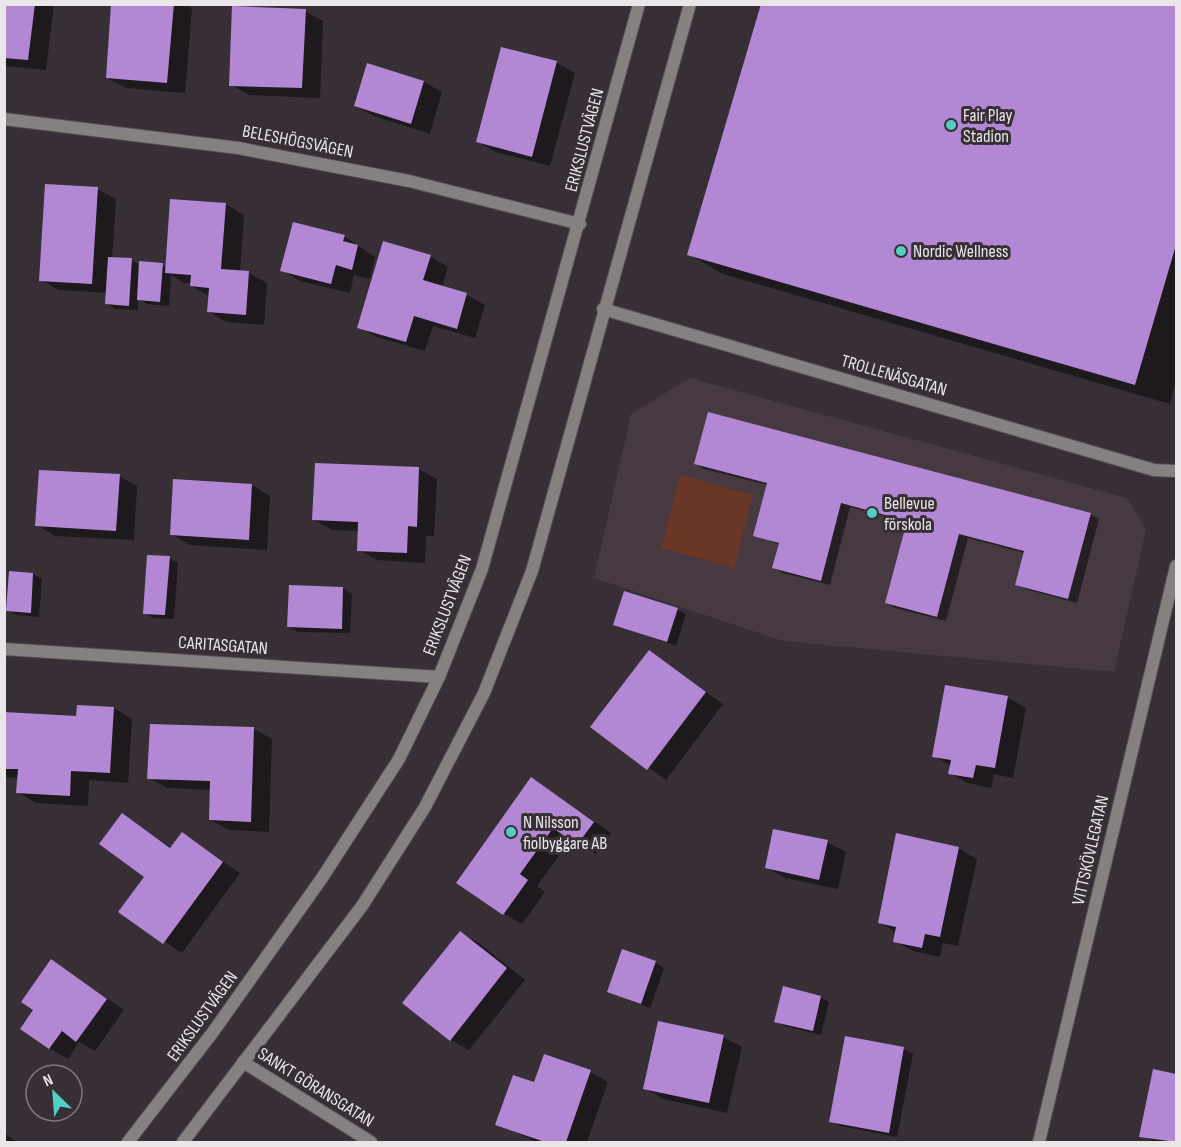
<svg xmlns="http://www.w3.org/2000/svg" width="1181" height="1147" font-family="'Sofia Sans Condensed',sans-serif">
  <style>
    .built { fill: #463941 }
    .green { fill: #6a3625 }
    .shadow { fill: #0007 }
    .building { fill: #b288d5 }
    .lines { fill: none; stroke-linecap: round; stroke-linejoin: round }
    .minor-casing { stroke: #544c52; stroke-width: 14 }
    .tertiary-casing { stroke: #544c52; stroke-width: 14 }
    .minor { stroke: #868081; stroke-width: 12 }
    .tertiary { stroke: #868081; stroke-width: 12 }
    .poi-dot { fill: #54cdc6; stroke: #372f35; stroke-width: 2 }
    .labels { text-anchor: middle; stroke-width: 6; stroke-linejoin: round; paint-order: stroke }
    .poi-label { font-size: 18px; fill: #eae5e9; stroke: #372f35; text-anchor: start }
    .street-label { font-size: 18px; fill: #eae5e9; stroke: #372f35 }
  </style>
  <rect width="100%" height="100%" fill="#372f35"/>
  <path class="built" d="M 690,378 L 1127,498 L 1146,529 L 1114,672 L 783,641 L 594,578 L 631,414 Z"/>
  <path class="green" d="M 680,475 L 753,495 L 734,568 L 661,548 Z"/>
  <path class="shadow" d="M 4,4 L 54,4 L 46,70 L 4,66 Z
    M 113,4 L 186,4 L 192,8 L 185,93 L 126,88 L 107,78 Z
    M 762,4 L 1176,4 L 1176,380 L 1170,404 L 723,274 L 689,254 Z
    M 305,11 L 323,21 L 320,98 L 249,95 L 231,85 Z
    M 502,49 L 557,63 L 575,73 L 550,166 L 496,152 L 478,142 Z
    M 368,65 L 424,82 L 442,92 L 430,134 L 374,116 L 355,106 Z
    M 97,189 L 116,199 L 112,258 L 131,260 L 141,265 L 166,267 L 225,204 L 244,215 L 240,272 L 249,273 L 267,283 L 264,325 L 226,322 L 208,311 L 209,296 L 192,286 L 192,283 L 184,283 L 171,275 L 169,306 L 147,304 L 138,299 L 138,310 L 115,309 L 106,303 L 107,293 L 59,290 L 41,280 Z
    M 344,236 L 375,257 L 370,279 L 354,275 L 350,293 L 300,281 L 282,270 Z
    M 430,256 L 448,267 L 442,287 L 467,295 L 485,305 L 475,338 L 433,326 L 425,351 L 377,337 L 359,327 Z
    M 695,463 L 1090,514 L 1099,519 L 1077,603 L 1026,589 L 1017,584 L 1025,553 L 968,538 L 946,621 L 895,608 L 886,603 L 908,522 L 850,507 L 830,585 L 783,573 L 774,568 L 780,545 L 755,535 L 768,485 L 704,469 Z
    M 418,469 L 437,479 L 434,536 L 426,536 L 425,563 L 377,560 L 359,550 L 359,531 L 332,530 L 314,520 Z
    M 119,476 L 137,486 L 134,540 L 55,536 L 37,525 Z
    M 252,485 L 270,496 L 267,550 L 190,545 L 171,534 Z
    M 169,558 L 178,563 L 174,619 L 153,618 L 145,613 Z
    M 10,573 L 33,574 L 42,579 L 39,617 L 16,615 L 7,610 Z
    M 343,588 L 352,594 L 350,633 L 298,632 L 289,627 Z
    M 677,609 L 686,614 L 676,646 L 615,624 Z
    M 649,652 L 723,704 L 666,780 L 592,727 Z
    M 1007,697 L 1026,708 L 1013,778 L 994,774 L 991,788 L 968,783 L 950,773 L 951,766 L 934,756 Z
    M 114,708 L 132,719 L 128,783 L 89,780 L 88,806 L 36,803 L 18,792 L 19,778 L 4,777 L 4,713 L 77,718 Z
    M 254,729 L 272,739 L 269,832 L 229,830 L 210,820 L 211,790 L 167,788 L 149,778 Z
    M 532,779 L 611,833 L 596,854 L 571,839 L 537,886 L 545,892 L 522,924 L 504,914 Z
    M 122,815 L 172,848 L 182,834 L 240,873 L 182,953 L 120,912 L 146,877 Z
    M 827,842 L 846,852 L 838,889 L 785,878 L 767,867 Z
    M 958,848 L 977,859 L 958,946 L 943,943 L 940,957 L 913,951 L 895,941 L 896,932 L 879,922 Z
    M 460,933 L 479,943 L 525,980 L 469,1050 L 451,1040 Z
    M 52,961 L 124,1010 L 95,1051 L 79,1042 L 68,1059 L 49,1048 L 35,1009 Z
    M 655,962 L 664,968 L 650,1008 L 608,991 Z
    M 820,997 L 829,1002 L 821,1035 L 785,1026 L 776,1021 Z
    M 723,1037 L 742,1047 L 727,1113 L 663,1099 L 645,1088 Z
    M 846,1038 L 904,1049 L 913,1054 L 897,1137 L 840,1126 L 831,1121 Z
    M 1154,1071 L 1176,1076 L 1176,1142 L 1156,1142 L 1141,1136 Z
    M 590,1072 L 608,1082 L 587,1142 L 537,1142 L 497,1124 L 535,1084 Z
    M 4,1133 L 17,1142 L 4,1142 Z"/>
  <path class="building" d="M 4,4 L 35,4 L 28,60 L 4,58 Z
    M 111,4 L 174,4 L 167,83 L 106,78 Z
    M 761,4 L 1176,4 L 1176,245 L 1135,385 L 687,255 Z
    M 232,6 L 306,9 L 302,88 L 229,86 Z
    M 501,47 L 557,61 L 532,157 L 476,142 Z
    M 367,63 L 424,81 L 411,124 L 354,106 Z
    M 45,184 L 98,187 L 92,284 L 39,281 Z
    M 170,199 L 226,203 L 221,269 L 249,271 L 246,315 L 207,312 L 209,288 L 190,286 L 191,275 L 165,273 Z
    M 293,222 L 345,235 L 343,241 L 358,245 L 352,270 L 336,265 L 331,284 L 280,271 Z
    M 383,241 L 431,255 L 423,280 L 467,293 L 457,329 L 414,316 L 406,342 L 357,328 Z
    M 108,257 L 132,258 L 129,306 L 105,304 Z
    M 139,261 L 163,263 L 160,302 L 137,300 Z
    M 708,412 L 1091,513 L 1068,599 L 1015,585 L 1024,551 L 959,534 L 937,617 L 885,603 L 907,521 L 841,503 L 821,581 L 772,568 L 779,543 L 753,536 L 767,483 L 694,464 Z
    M 315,463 L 419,467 L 417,527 L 408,526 L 407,553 L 357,551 L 358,522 L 312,520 Z
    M 39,470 L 120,474 L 116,531 L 35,526 Z
    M 173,479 L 252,484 L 249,540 L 170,535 Z
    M 147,555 L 170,556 L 165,615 L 143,614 Z
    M 9,571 L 33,573 L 31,613 L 6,611 Z
    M 289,585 L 343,587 L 342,629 L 287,627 Z
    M 624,591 L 678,608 L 667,642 L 613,625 Z
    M 649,650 L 706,692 L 647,770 L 590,727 Z
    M 945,685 L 1008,696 L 995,768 L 976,765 L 973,778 L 948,774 L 951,760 L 932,757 Z
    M 77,705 L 114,707 L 110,773 L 71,771 L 70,796 L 16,793 L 18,769 L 4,769 L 4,712 L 76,716 Z
    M 150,724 L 254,727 L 251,822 L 209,820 L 210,781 L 147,779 Z
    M 531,777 L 594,822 L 577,845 L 553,828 L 520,874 L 528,880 L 503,915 L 456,883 Z
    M 122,813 L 170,848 L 182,832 L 223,862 L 163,944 L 118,912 L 144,877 L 99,844 Z
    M 773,829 L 828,840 L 819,880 L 765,868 Z
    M 896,833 L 959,847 L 940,937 L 925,934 L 922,948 L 893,942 L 896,927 L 878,923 Z
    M 460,931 L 507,968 L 450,1041 L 402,1003 Z
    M 622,949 L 656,961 L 641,1004 L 607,992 Z
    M 51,959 L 107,999 L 76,1042 L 62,1031 L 49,1049 L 20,1029 L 33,1010 L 21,1002 Z
    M 783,986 L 821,996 L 813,1031 L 774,1022 Z
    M 658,1021 L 724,1035 L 709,1103 L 643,1089 Z
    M 845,1036 L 904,1047 L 889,1133 L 829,1122 Z
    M 544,1054 L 591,1070 L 566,1142 L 545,1142 L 495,1125 L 513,1075 L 534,1082 Z
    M 1153,1069 L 1176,1074 L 1176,1142 L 1139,1137 Z"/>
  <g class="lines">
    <defs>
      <path id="minor" d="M 4,119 L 238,148 L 409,181 L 580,224
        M 603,309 L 1154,470 L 1176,471
        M 4,649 L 439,677
        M 243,1062 L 371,1142
        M 1039,1142 L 1176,566"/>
      <path id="tertiary" d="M 128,1142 L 213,1032 L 322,878 L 399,759 L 439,677 L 482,569 L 639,4
        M 183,1142 L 362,906 L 425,807 L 484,693 L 532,571 L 690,4"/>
    </defs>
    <use href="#minor" class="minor-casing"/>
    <use href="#tertiary" class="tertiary-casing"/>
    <use href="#minor" class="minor"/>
    <use href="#tertiary" class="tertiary"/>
  </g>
  <g class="poi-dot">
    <circle cx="951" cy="125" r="6"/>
    <circle cx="901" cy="251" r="6"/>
    <circle cx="872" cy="513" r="6"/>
    <circle cx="511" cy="832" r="6"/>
  </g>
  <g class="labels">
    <g class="poi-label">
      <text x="963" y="121">Fair Play<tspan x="963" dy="21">Stadion</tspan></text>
      <text x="913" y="257">Nordic Wellness</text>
      <text x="884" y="509">Bellevue<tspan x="884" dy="21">förskola</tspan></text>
      <text x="523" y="828">N Nilsson<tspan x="523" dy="21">fiolbyggare AB</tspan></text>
    </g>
    <g class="street-label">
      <text transform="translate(584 140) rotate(-75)" y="6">ERIKSLUSTVÄGEN</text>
      <text transform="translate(298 141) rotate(11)" y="6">BELESHÖGSVÄGEN</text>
      <text transform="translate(894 375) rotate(16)" y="6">TROLLENÄSGATAN</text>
      <text transform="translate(447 605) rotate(-69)" y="6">ERIKSLUSTVÄGEN</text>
      <text transform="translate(223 645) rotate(4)" y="6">CARITASGATAN</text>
      <text transform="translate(1090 850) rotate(-77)" y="6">VITTSKÖVLEGATAN</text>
      <text transform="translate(202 1016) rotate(-54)" y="6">ERIKSLUSTVÄGEN</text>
      <text transform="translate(316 1087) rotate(32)" y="6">SANKT GÖRANSGATAN</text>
    </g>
  </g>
  <rect width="1181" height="1147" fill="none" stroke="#eae5e9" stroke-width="12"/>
  <g transform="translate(54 1093) rotate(335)"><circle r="28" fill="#372f35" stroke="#7f787d" stroke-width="1.5"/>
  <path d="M0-4.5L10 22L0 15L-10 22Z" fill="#54cdc6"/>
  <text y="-9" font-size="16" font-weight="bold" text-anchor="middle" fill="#eae5e9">N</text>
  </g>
</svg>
